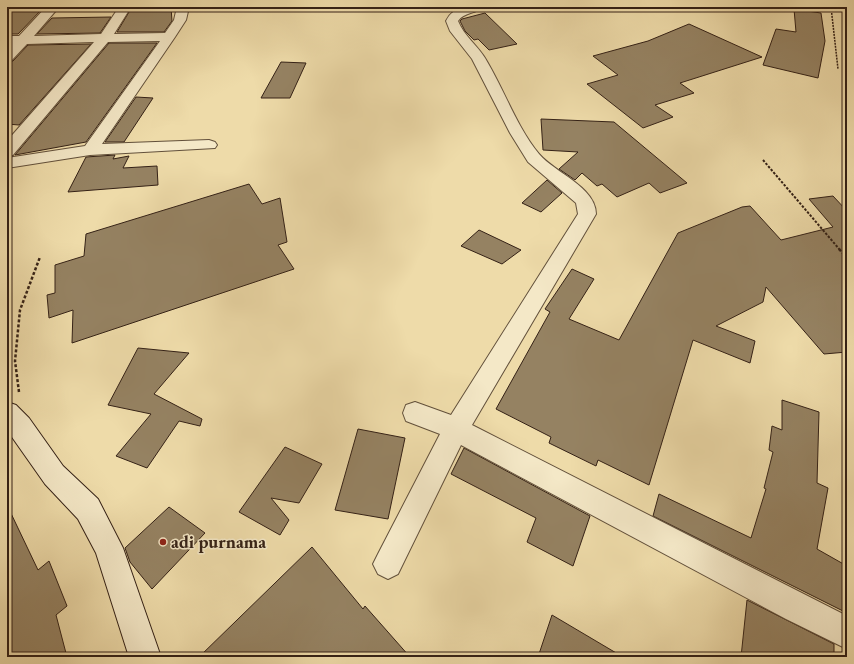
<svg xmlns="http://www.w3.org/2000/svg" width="854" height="664" font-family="'EB Garamond',serif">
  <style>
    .building { fill: #958262; stroke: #342116 }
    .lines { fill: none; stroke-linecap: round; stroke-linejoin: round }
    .street-casing { stroke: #62503b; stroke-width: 2 }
    .secondary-casing { stroke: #342116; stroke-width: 2 }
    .path-far2 { stroke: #342116; stroke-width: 1.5; stroke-dasharray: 2 1; stroke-linecap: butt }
    .path-far1 { stroke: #342116; stroke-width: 2; stroke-dasharray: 2.5 1.5; stroke-linecap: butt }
    .path { stroke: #342116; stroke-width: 2.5; stroke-dasharray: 3 2; stroke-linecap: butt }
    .street { fill: #f4e8c7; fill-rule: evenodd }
    .secondary { fill: #f4e8c7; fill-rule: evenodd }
    .poi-dot { fill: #8f2418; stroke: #f4e8c7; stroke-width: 1.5 }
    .labels { text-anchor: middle; stroke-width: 3; stroke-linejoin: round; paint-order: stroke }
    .near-poi-label { font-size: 18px; font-weight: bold; fill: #342116; stroke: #f4e8c7; text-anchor: start }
  </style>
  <rect width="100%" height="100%" fill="#eedba9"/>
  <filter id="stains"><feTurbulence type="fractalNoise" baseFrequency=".005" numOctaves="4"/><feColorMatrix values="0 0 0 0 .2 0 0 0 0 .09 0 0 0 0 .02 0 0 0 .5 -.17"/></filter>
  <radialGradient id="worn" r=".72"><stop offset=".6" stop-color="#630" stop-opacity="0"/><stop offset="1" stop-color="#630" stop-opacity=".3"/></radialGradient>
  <path class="building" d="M 7,7 L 44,7 L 18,34 L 7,34 Z
    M 132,7 L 171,7 L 172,21 L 164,32 L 117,32 Z
    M 794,9 L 821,13 L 825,41 L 818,78 L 763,65 L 776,29 L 796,32 Z
    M 485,13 L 517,44 L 489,50 L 478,39 L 474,40 L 465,31 L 460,21 L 462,19 Z
    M 111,17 L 100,33 L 37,34 L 52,18 Z
    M 689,24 L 762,57 L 680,83 L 694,93 L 655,105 L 673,117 L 643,128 L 587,84 L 618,75 L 593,56 L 648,41 Z
    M 109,43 L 157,43 L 86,142 L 15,155 Z
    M 91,44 L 19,125 L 7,124 L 7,62 L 13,61 L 28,45 Z
    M 281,62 L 306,63 L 290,98 L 261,98 Z
    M 136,97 L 153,98 L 124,142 L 105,142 Z
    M 541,119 L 614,122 L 687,183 L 660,193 L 649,183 L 617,197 L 602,184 L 597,186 L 582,173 L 575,180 L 559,169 L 578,152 L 543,150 Z
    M 115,155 L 113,159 L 129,156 L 123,168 L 157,166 L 158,185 L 68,192 L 86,157 Z
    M 547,180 L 562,193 L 541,212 L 522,203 Z
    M 249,184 L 262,204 L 280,198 L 287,242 L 278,245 L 294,269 L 72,343 L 73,310 L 49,318 L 47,295 L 55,293 L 55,265 L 84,256 L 86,234 Z
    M 833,196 L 847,211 L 847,352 L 824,354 L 766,287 L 763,302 L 716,326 L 755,341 L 750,363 L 693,340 L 649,485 L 598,460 L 596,466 L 549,443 L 551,437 L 496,409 L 550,312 L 545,309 L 572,269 L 594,279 L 569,319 L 619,340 L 678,233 L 742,207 L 750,206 L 781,240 L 833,227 L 809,199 Z
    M 479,230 L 521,250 L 502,264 L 461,246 Z
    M 138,348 L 189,353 L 154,394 L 202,419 L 200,426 L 179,421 L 147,468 L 116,456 L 151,414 L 108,405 Z
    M 782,400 L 819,412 L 817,483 L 828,488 L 817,549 L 847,566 L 847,613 L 653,516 L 659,494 L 751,538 L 766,489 L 764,488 L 773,452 L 769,450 L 772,426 L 782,430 Z
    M 358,429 L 405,438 L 388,519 L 335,510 Z
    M 285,447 L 322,464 L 299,503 L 271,498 L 289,520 L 280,535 L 239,512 Z
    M 464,448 L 590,516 L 573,566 L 527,542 L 536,518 L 451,474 Z
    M 7,505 L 38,570 L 49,561 L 67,606 L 56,615 L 67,657 L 7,657 Z
    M 169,507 L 205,533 L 152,589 L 130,562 L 125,548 Z
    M 312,547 L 363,609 L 365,606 L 410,657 L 199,657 Z
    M 747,600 L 834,644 L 834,657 L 741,657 Z
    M 552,615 L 623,657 L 538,657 Z"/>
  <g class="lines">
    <defs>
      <path id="street" d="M 46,7 L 59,7 L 34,36 L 101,34 L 119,7 L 131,7 L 114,34 L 165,33 L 174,20 L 177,7 L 189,7 L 186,20 L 175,37 L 102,144 L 209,140 L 215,142 L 217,145 L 215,148 L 90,155 L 7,168 L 7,158 L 85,146 L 160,41 L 108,42 L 13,155 L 7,156 L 7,141 L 94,42 L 27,44 L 12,60 L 7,61 L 7,49 L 12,44 L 7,44 L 7,36 L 19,36 Z
        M 463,7 L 482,7 C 476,14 464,12 458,21 C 464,36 477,45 485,58 C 504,89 516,126 539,154 C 555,173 596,187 596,214 L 472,425 L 847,616 L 847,649 L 786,619 L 461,445 L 398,574 L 388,579 L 378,574 L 373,564 L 378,554 L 440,434 L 406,421 L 403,413 L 406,405 L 415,402 L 451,415 L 578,214 L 576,203 L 528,162 L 510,133 L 472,59 L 450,31 L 446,21 C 450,13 455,10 463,7 Z"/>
      <path id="secondary" d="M 7,402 L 16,405 L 29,418 L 63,466 L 98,499 L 123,548 L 161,657 L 129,657 L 96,553 L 78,519 L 45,484 L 7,430 Z"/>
    </defs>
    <use href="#street" class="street-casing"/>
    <use href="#secondary" class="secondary-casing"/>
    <path class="path-far2" d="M 831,7 L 838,69"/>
    <path class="path-far1" d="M 763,160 L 840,250"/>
    <path class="path" d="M 839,249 L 847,258
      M 19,392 L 15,361 L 20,310 L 40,257"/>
    <use href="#street" class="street"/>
    <use href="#secondary" class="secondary"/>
  </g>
  <circle class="poi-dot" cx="163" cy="542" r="4"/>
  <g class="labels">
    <g class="near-poi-label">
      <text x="171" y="548">adi purnama</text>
    </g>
  </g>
  <rect width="854" height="664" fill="none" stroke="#eedba9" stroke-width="24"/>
  <rect x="8" y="8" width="838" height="648" fill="none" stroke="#342116" stroke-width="2"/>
  <rect x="12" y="12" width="830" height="640" fill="none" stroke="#342116"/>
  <rect width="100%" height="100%" filter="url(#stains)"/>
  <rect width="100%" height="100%" fill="url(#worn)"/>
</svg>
